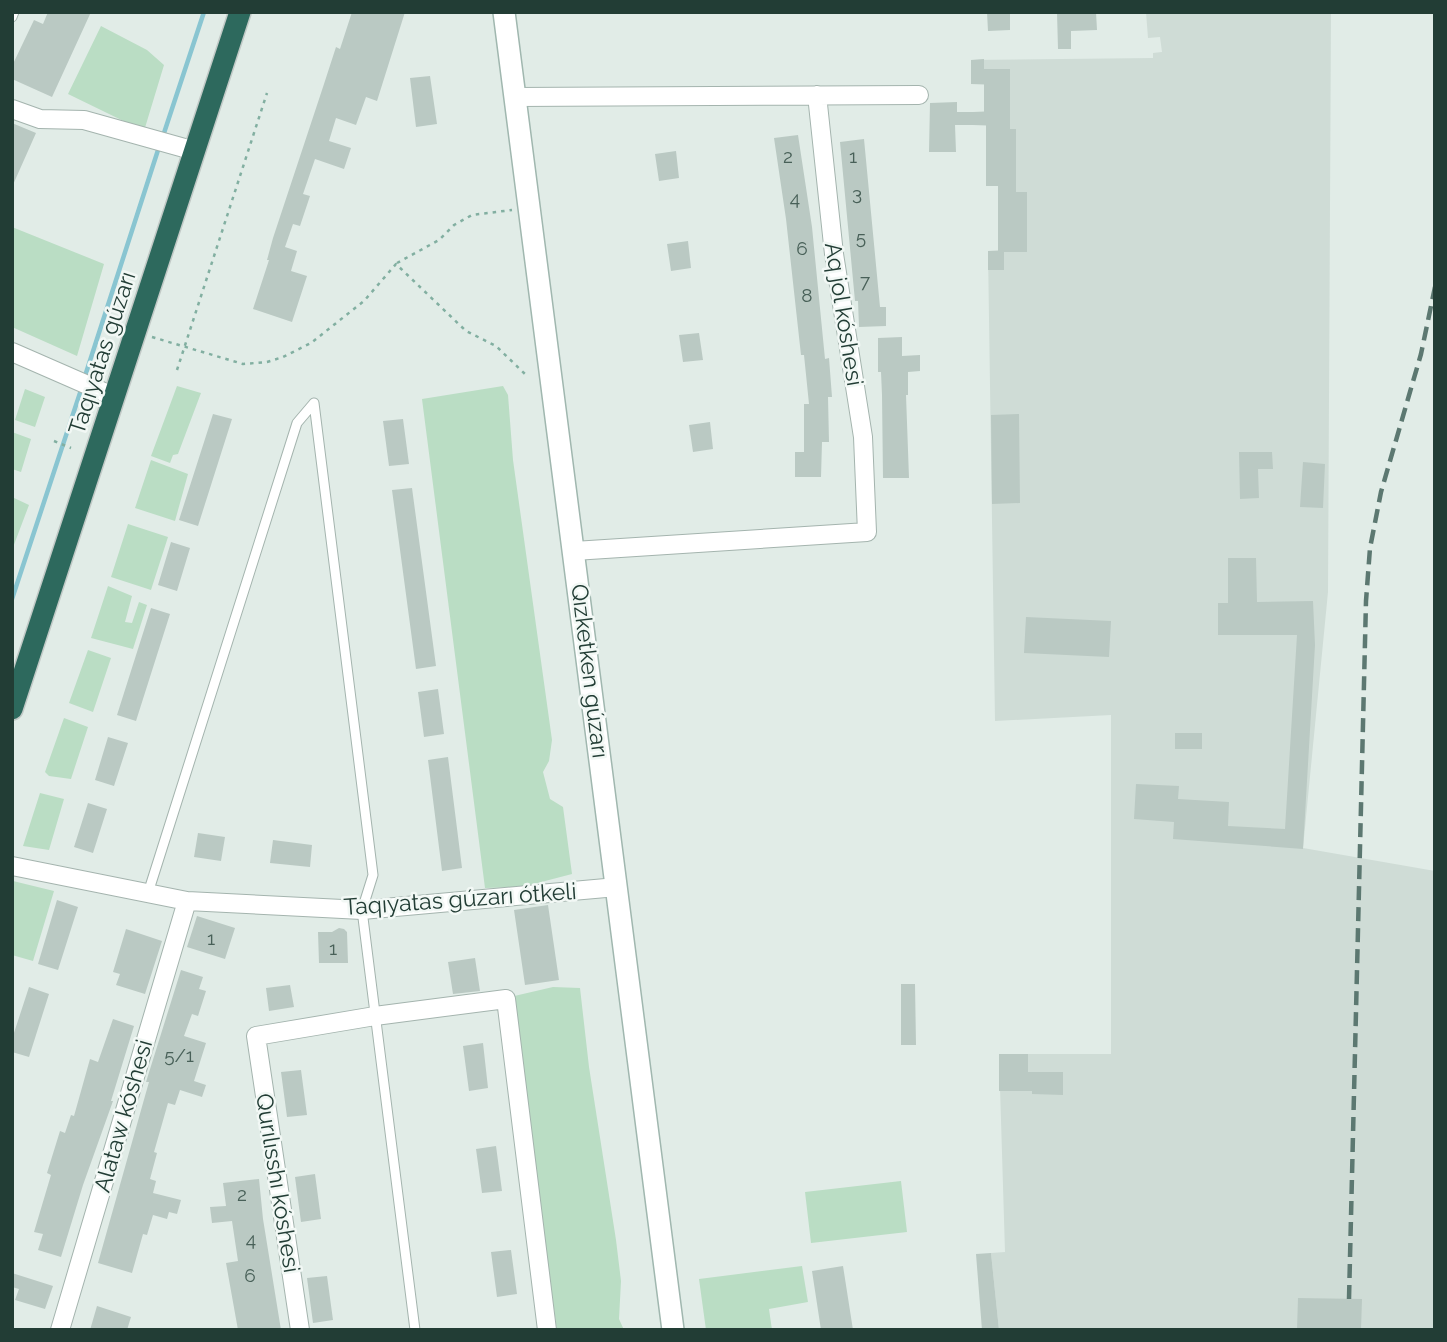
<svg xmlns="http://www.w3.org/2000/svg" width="1447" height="1342" font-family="Raleway,sans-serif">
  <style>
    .built { fill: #cfdcd6 }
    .green { fill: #baddc4 }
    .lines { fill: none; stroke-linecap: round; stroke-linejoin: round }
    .stream { stroke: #89c5d1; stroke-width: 4.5 }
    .building { fill: #bac9c3 }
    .lane-casing { stroke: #a4b4ae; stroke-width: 11 }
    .street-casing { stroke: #a4b4ae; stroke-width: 20 }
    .secondary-casing { stroke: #a0b7af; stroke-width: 24 }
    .highway-casing { stroke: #c1c9c6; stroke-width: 24 }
    .path { stroke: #82afa1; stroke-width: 2.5; stroke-dasharray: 3.5 5; stroke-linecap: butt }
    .lane { stroke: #fff; stroke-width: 9 }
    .street { stroke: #fff; stroke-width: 18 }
    .secondary { stroke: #fff; stroke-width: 21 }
    .highway { stroke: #2d695d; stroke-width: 21 }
    .rail { stroke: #5c7871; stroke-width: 4.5; stroke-dasharray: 14 7; stroke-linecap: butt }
    .labels { text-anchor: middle; stroke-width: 5; stroke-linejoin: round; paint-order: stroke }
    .number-label { font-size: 19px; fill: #486058 }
    .street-label { font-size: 23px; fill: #223d35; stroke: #f2f8f5 }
  </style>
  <rect width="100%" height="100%" fill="#e1ece7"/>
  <path class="built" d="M 1146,12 L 1331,12 L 1328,592 L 1303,848 L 1435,871 L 1435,1330 L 999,1330 L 991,1253 L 1005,1252 L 999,1054 L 1111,1054 L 1111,715 L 995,721 L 988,251 L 998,250 L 998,186 L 986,186 L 986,126 L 973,125 L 973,112 L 984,111 L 984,85 L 971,84 L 971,60 L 1153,58 L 1153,53 L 1162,52 L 1160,37 L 1148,38 Z"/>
  <path class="green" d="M 101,26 L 147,50 L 164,65 L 144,131 L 68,94 Z
    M 12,227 L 104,264 L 77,356 L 12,327 Z
    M 177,386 L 201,393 L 178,454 L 173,455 L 170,463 L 151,456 Z
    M 503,386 L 508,395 L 513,460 L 552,740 L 549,761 L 543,772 L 550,799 L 563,807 L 572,874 L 522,887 L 485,888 L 422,399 Z
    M 25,389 L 45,397 L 35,427 L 15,420 Z
    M 12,432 L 31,439 L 21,472 L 12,469 Z
    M 151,460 L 188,474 L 175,521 L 135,508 Z
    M 12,497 L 29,505 L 12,550 Z
    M 128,524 L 168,537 L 151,590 L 111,577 Z
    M 108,586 L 132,596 L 125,622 L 132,623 L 139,602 L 147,605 L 133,649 L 91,638 Z
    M 88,650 L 111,658 L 93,712 L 69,703 Z
    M 64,718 L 88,727 L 71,779 L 49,776 L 45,772 Z
    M 40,793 L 64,799 L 49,850 L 23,846 Z
    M 13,881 L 54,891 L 33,961 L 12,955 Z
    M 553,987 L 580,988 L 589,1067 L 616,1240 L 621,1281 L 619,1319 L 624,1330 L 557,1330 L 510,997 Z
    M 901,1181 L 907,1232 L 811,1243 L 805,1192 Z
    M 802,1266 L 808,1302 L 769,1309 L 772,1330 L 706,1330 L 699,1279 Z"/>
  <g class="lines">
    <path class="stream" d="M 163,136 L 204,12
      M 86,373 L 159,147
      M 12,599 L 80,393"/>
  </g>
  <path class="building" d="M 48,12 L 91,12 L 52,97 L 12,79 L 12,66 L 34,20 L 43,24 Z
    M 352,12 L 405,12 L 377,101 L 366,97 L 356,125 L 336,118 L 329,141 L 351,148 L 344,169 L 315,159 L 303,194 L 310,196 L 300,226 L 293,224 L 285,247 L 297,251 L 291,271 L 307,276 L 292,322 L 253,309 L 269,260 L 267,260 L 273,238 L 324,84 L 336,47 L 340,49 Z
    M 987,12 L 1010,12 L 1010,30 L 988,31 Z
    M 1057,12 L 1096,12 L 1097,30 L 1071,31 L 1071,49 L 1058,49 Z
    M 984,59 L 984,69 L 1010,69 L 1010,129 L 1016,129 L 1016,192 L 1027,192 L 1027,252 L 1004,252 L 1004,270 L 988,270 L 988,251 L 998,251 L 998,186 L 986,186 L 986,125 L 955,125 L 956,152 L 929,152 L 930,103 L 957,102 L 957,112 L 984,112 L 984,84 L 971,84 L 971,60 Z
    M 430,76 L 437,124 L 416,127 L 410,78 Z
    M 12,123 L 36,133 L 12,187 Z
    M 798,135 L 812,227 L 825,359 L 829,358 L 832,397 L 828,397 L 829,442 L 822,442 L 821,477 L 795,477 L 795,452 L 804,452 L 804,404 L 809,404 L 804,355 L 801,355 L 786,219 L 774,138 Z
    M 864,139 L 880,307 L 886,307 L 886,326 L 859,327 L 858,301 L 855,301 L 840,142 Z
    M 676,151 L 679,178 L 659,181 L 655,154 Z
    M 688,241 L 691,268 L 671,271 L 667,244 Z
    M 699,333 L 703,360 L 683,362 L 679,335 Z
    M 902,337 L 902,356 L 920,355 L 920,371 L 908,372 L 908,395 L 906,395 L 909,478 L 883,478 L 882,395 L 881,372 L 878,372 L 878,338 Z
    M 213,414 L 232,419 L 198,526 L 179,520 Z
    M 1019,414 L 1020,503 L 992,504 L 991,415 Z
    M 403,419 L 409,464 L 389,466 L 383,421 Z
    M 710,422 L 713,449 L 693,452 L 689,425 Z
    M 1239,452 L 1272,452 L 1273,469 L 1258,469 L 1259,498 L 1240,499 Z
    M 1303,462 L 1325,464 L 1323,508 L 1300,507 Z
    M 412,488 L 436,666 L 416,669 L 392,490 Z
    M 171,542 L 190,548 L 177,591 L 158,585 Z
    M 1228,558 L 1256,558 L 1257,602 L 1313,601 L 1315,645 L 1303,849 L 1173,839 L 1174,822 L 1134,819 L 1136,784 L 1179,786 L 1178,799 L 1229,802 L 1228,826 L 1285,829 L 1297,635 L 1218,635 L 1218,603 L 1228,603 Z
    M 151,608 L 170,614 L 136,721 L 117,715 Z
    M 1026,617 L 1111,621 L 1109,657 L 1024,653 Z
    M 438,689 L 444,734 L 424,737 L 418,692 Z
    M 1175,733 L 1202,733 L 1202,749 L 1175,749 Z
    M 108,737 L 128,743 L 114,786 L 95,780 Z
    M 448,757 L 462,868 L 442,871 L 428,760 Z
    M 88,803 L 107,809 L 93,853 L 74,847 Z
    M 198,833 L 225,837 L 221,861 L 194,857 Z
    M 273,840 L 312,845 L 310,867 L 270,863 Z
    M 57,900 L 78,907 L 58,970 L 38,964 Z
    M 548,905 L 559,980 L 525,985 L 514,910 Z
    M 197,916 L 235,928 L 225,959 L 187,947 Z
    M 339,928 L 344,929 L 347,932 L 348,963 L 319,963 L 318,932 L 332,932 Z
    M 126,929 L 162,941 L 145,994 L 116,985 L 120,974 L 113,972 Z
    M 475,958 L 480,991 L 453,994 L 448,962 Z
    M 181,970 L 203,977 L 199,989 L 206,991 L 198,1016 L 192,1014 L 184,1036 L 206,1043 L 194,1081 L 206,1085 L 202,1097 L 180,1090 L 175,1105 L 168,1103 L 154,1152 L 157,1153 L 150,1179 L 156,1181 L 153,1193 L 181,1200 L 177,1214 L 169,1212 L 167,1219 L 153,1215 L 147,1235 L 143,1234 L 132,1273 L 98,1263 L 145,1096 L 149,1082 L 146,1082 Z
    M 901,984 L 915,984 L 916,1045 L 901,1045 Z
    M 290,985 L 294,1007 L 269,1011 L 266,988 Z
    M 29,987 L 49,994 L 29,1057 L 12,1052 L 12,1039 Z
    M 113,1019 L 134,1026 L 111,1101 L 113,1101 L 83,1185 L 61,1257 L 38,1250 L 43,1234 L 34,1232 L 51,1175 L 47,1173 L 60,1131 L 65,1133 L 71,1115 L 74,1116 L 90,1059 L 98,1062 Z
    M 483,1043 L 488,1088 L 469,1091 L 463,1046 Z
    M 999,1054 L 1028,1054 L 1028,1072 L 1063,1072 L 1063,1095 L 1032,1094 L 1032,1091 L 999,1091 Z
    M 301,1070 L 307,1115 L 287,1117 L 281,1072 Z
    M 496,1146 L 502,1191 L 482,1193 L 476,1149 Z
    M 315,1174 L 321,1219 L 301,1222 L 295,1177 Z
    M 259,1179 L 263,1219 L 281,1330 L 238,1330 L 226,1263 L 238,1261 L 232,1221 L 212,1223 L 210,1207 L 226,1206 L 223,1183 Z
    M 511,1250 L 517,1294 L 497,1297 L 491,1252 Z
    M 991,1253 L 999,1330 L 982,1330 L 976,1254 Z
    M 843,1266 L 853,1330 L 821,1330 L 812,1271 Z
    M 12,1273 L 53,1286 L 45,1309 L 15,1300 L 19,1289 L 12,1287 Z
    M 327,1276 L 333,1320 L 313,1323 L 307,1278 Z
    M 1298,1298 L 1362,1299 L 1361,1330 L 1297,1330 Z
    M 97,1306 L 131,1317 L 127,1330 L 90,1330 Z"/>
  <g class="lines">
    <defs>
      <path id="lane" d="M 12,17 L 14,12
        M 314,403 L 373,875 L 362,910 L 415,1330
        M 148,893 L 297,423 L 314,403"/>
      <path id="street" d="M 515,97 L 919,95
        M 12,109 L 40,119 L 84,120 L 195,151
        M 12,352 L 115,397
        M 574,551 L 867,532 L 863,437 L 834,254 L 817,95
        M 12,866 L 187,901 L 362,910 L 617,887
        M 60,1330 L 187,901
        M 300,1330 L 256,1036 L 375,1016 L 506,999 L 547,1330"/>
      <path id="secondary" d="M 504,12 L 673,1330"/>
      <path id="highway" d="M 12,709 L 240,12"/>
    </defs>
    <use href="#lane" class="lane-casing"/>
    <use href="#street" class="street-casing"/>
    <use href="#secondary" class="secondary-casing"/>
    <use href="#highway" class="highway-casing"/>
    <path class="path" d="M 397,263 L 439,240 L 454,225 L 472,215 L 512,210
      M 152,337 L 243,364 L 267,362 L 283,357 L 311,343 L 364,301 L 396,264 L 466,331 L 496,346 L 525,374
      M 177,370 L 267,93
      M 54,441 L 71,448"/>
    <use href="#lane" class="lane"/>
    <use href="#street" class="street"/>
    <use href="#secondary" class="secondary"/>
    <use href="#highway" class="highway"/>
    <path class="rail" d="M 1349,1299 L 1366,601 L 1370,548 L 1381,492 L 1421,354 L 1435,287"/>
  </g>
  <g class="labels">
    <g class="number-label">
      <text x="788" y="163">2</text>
      <text x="853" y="163">1</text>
      <text x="857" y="200">3</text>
      <text x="795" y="205">4</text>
      <text x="861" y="244">5</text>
      <text x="802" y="255">6</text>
      <text x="865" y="288">7</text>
      <text x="807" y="302">8</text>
      <text x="211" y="945">1</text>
      <text x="333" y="955">1</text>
      <text x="179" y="1062">5/1</text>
      <text x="242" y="1201">2</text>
      <text x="251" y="1246">4</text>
      <text x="250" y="1282">6</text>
    </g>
    <g class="street-label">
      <text transform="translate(844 314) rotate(81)" y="8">Aq jol kóshesi</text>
      <text transform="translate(102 353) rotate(-72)" y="8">Taqıyatas gúzarı</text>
      <text transform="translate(590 671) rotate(83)" y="8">Qızketken gúzarı</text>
      <text transform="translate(460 899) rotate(-4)" y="8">Taqıyatas gúzarı ótkeli</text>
      <text transform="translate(123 1116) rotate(-74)" y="8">Alataw kóshesi</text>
      <text transform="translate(278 1183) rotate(81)" y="8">Qurılısshı kóshesi</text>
    </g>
  </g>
  <rect width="1447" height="1342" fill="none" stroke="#223d35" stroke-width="28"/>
</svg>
